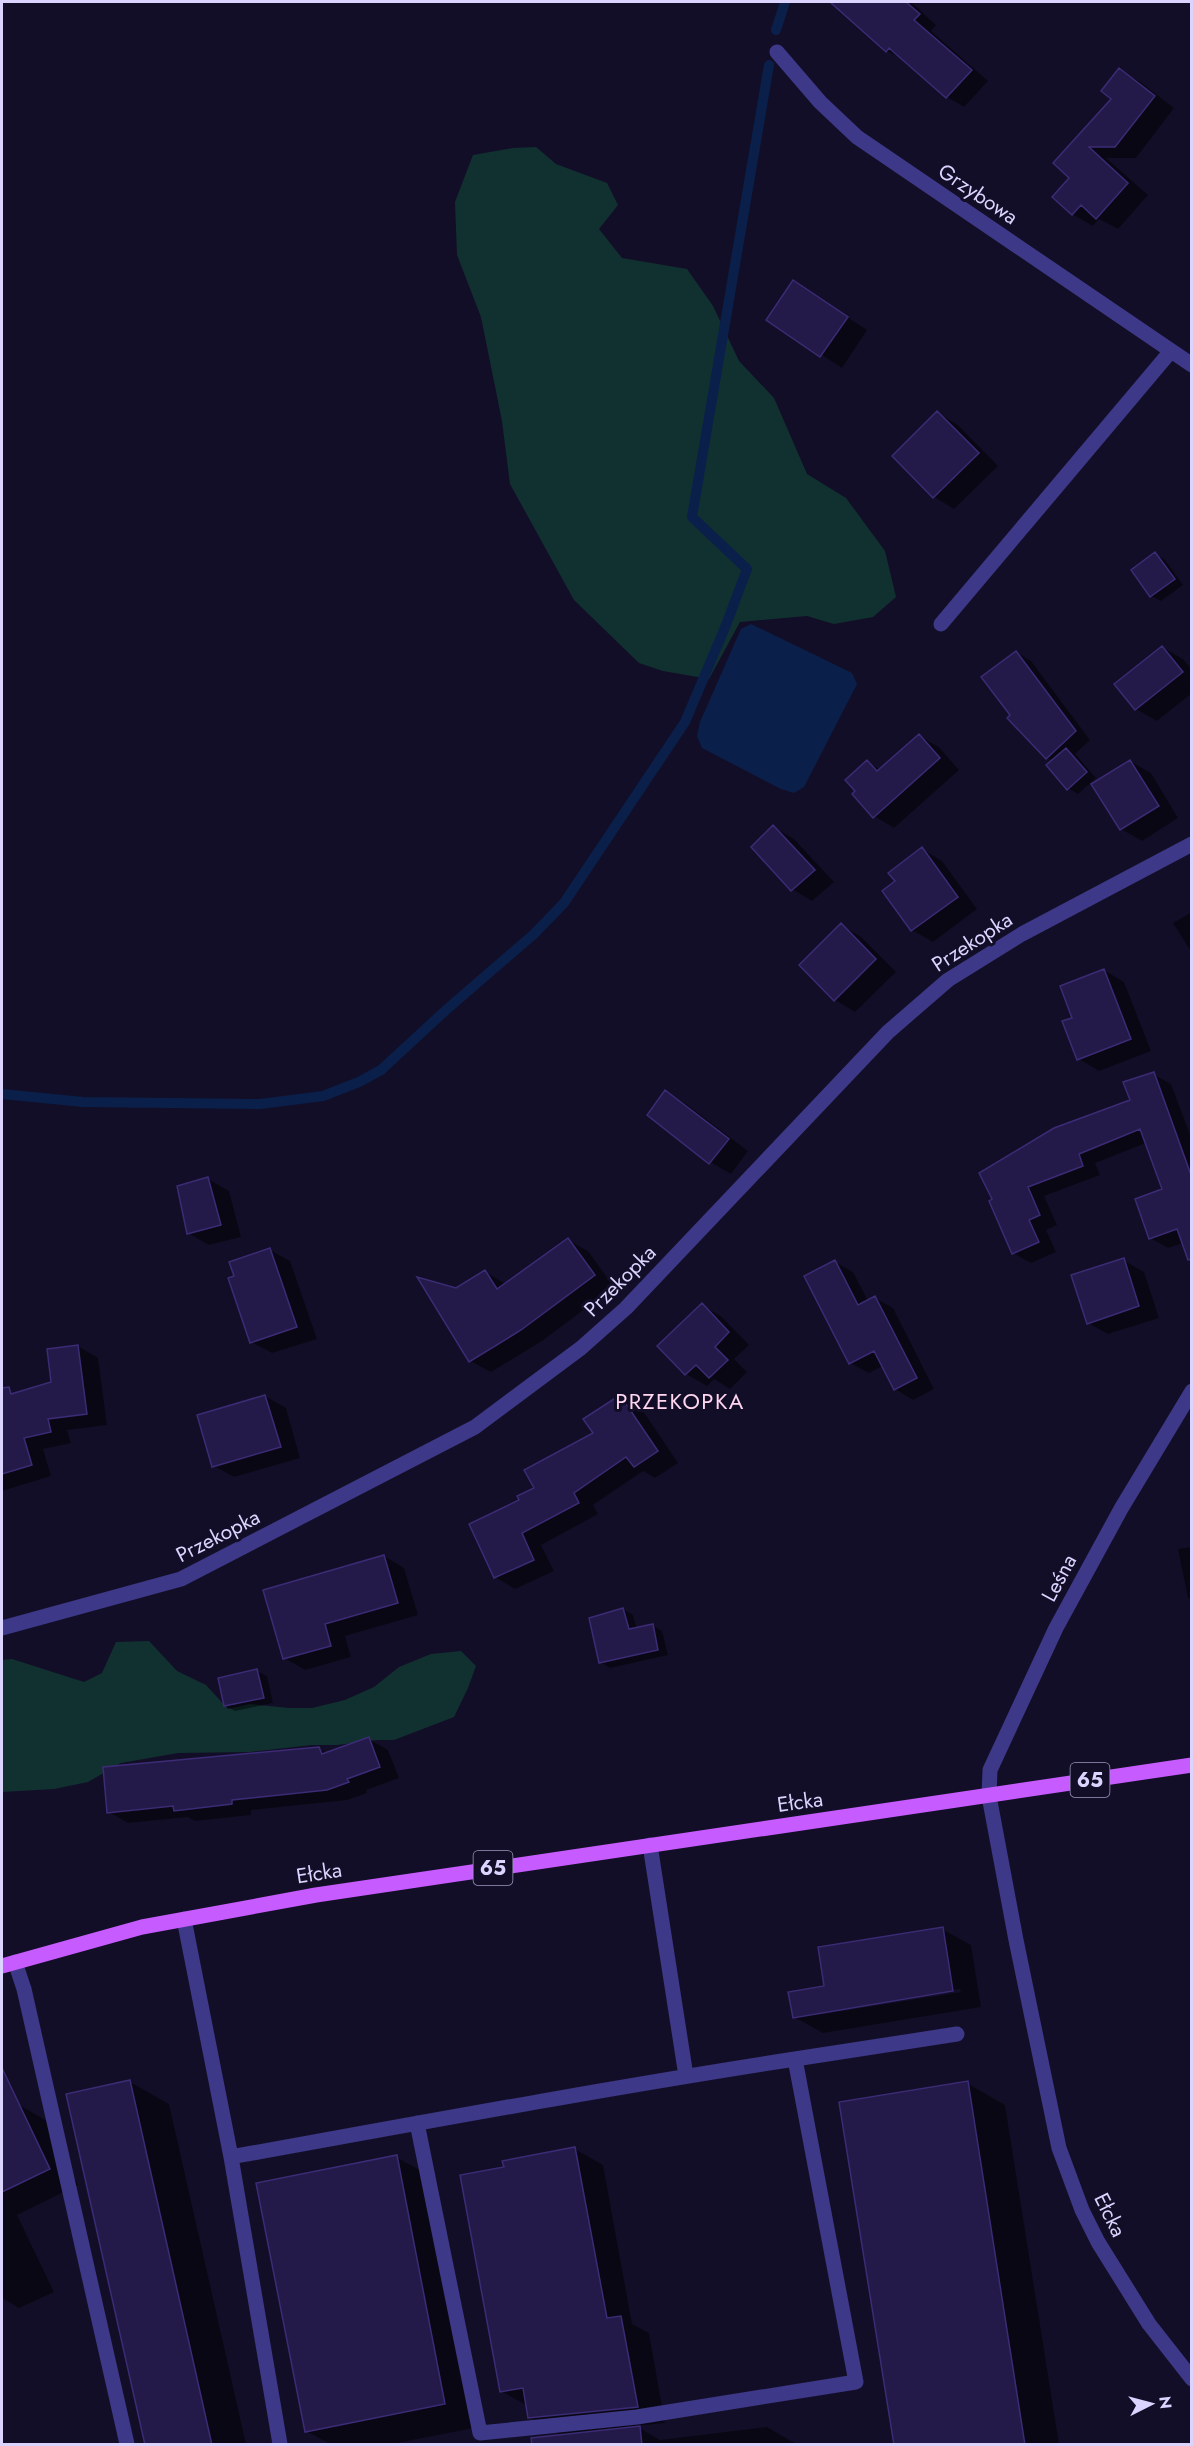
<svg xmlns="http://www.w3.org/2000/svg" width="1193" height="2446" font-family="Jost,sans-serif">
  <style>
    .green { fill: #113131 }
    .water { fill: #0a204a }
    .shadow { fill: #0007; fill-rule: evenodd }
    .lines { fill: none; stroke-linecap: round; stroke-linejoin: round }
    .stream { stroke: #0a204a; stroke-width: 10 }
    .building { fill: #241a49; stroke: #3c2b75; stroke-width: 1.5 }
    .lane { stroke: #3d3887; stroke-width: 15 }
    .street { stroke: #3d3887; stroke-width: 15 }
    .primary { stroke: #c65bff; stroke-width: 15 }
    .labels { text-anchor: middle; stroke-width: 6; stroke-linejoin: round; paint-order: stroke }
    .shield { fill: #130e27; stroke: #9e99be; stroke-width: 1.5 }
    .shield-label { font-size: 20px; font-weight: bold; fill: #dad4ff }
    .street-label { font-size: 21px; fill: #dad4ff; stroke: #130e27 }
    .neighbourhood-label { font-size: 22px; letter-spacing: 1.5px; fill: #ffd6ef; stroke: #130e27 }
  </style>
  <rect width="100%" height="100%" fill="#130e27"/>
  <path class="green" d="M 536,147 L 556,164 L 607,183 L 618,205 L 599,229 L 622,258 L 687,269 L 713,306 L 739,361 L 774,398 L 807,474 L 846,498 L 885,551 L 896,597 L 873,617 L 834,624 L 807,616 L 740,622 L 709,679 L 663,671 L 639,663 L 574,600 L 510,484 L 502,421 L 481,317 L 457,255 L 455,202 L 473,155 L 513,148 Z
    M 149,1641 L 177,1671 L 206,1685 L 228,1709 L 250,1704 L 289,1708 L 312,1708 L 345,1700 L 374,1687 L 399,1667 L 431,1654 L 461,1651 L 476,1666 L 468,1688 L 454,1717 L 394,1740 L 377,1740 L 337,1745 L 312,1745 L 250,1752 L 178,1753 L 121,1763 L 88,1782 L 54,1789 L 2,1792 L 2,1660 L 12,1659 L 84,1682 L 102,1673 L 116,1642 Z"/>
  <path class="water" d="M 751,624 L 852,673 L 857,684 L 804,787 L 794,793 L 781,789 L 702,748 L 697,736 L 700,722 L 741,629 Z"/>
  <path class="shadow" d="M 849,2 L 911,2 L 936,25 L 931,31 L 988,81 L 964,107 L 947,97 L 905,60 L 887,51 L 841,10 Z
    M 1119,70 L 1139,81 L 1174,108 L 1136,158 L 1106,158 L 1148,195 L 1118,229 L 1099,219 L 1093,226 L 1072,214 L 1072,178 L 1113,98 Z
    M 794,282 L 867,330 L 842,368 L 768,320 Z
    M 938,413 L 958,425 L 998,466 L 954,509 L 934,497 L 894,456 Z
    M 1155,554 L 1165,560 L 1183,585 L 1161,601 L 1151,596 Z
    M 1162,647 L 1183,659 L 1192,670 L 1192,693 L 1157,721 L 1136,709 L 1116,684 Z
    M 1016,652 L 1031,661 L 1090,740 L 1075,754 L 1096,778 L 1078,794 L 1068,788 L 1053,761 L 1047,758 L 1012,715 Z
    M 919,736 L 939,747 L 959,770 L 894,828 L 874,816 L 867,762 L 881,770 Z
    M 1130,761 L 1151,773 L 1178,818 L 1142,841 L 1121,829 Z
    M 773,827 L 794,839 L 834,882 L 812,901 L 792,889 Z
    M 922,849 L 942,861 L 977,909 L 933,942 L 912,930 L 884,891 L 897,882 Z
    M 1192,912 L 1192,953 L 1173,923 Z
    M 841,925 L 861,937 L 896,972 L 855,1012 L 835,1000 Z
    M 1104,970 L 1124,982 L 1151,1051 L 1099,1071 L 1079,1059 L 1074,1018 Z
    M 1153,1074 L 1171,1084 L 1192,1140 L 1192,1240 L 1168,1248 L 1150,1238 L 1164,1190 L 1146,1143 L 1095,1163 L 1100,1175 L 1044,1196 L 1057,1225 L 1046,1230 L 1056,1252 L 1031,1263 L 1013,1253 L 991,1202 L 1132,1101 Z
    M 666,1092 L 686,1104 L 748,1151 L 731,1174 L 710,1162 Z
    M 208,1179 L 229,1191 L 241,1237 L 209,1245 L 188,1233 Z
    M 568,1240 L 588,1251 L 614,1287 L 542,1341 L 491,1372 L 470,1361 L 456,1290 L 485,1272 L 506,1284 Z
    M 270,1250 L 290,1261 L 317,1339 L 272,1353 L 251,1342 Z
    M 1123,1260 L 1144,1272 L 1159,1318 L 1108,1334 L 1088,1323 Z
    M 835,1262 L 853,1272 L 868,1301 L 875,1298 L 893,1308 L 934,1389 L 913,1400 L 895,1389 L 883,1366 L 869,1373 L 850,1363 Z
    M 702,1305 L 722,1317 L 749,1345 L 734,1359 L 747,1372 L 730,1389 L 714,1379 L 707,1386 L 686,1374 L 659,1346 Z
    M 78,1346 L 98,1358 L 107,1425 L 67,1430 L 71,1443 L 43,1449 L 51,1476 L 2,1491 L 2,1398 L 53,1383 Z
    M 265,1396 L 286,1408 L 300,1458 L 234,1477 L 214,1466 Z
    M 621,1396 L 641,1408 L 678,1463 L 655,1478 L 643,1471 L 593,1505 L 598,1514 L 541,1545 L 554,1571 L 515,1589 L 495,1577 L 521,1501 L 595,1434 Z
    M 1192,1547 L 1192,1600 L 1188,1598 L 1178,1549 Z
    M 384,1556 L 404,1568 L 418,1615 L 345,1636 L 351,1657 L 305,1670 L 284,1658 Z
    M 623,1609 L 633,1615 L 637,1629 L 652,1625 L 662,1631 L 668,1655 L 610,1668 L 600,1662 Z
    M 257,1671 L 267,1676 L 273,1703 L 235,1711 L 226,1706 Z
    M 369,1739 L 388,1750 L 399,1778 L 366,1790 L 367,1793 L 347,1800 L 251,1810 L 251,1815 L 195,1821 L 188,1817 L 128,1823 L 109,1812 L 319,1748 L 328,1754 Z
    M 942,1929 L 971,1945 L 981,2007 L 823,2033 L 794,2017 L 826,1987 ZM 960,1989 L 961,1992 L 817,2015 L 817,2012 Z
    M 130,2082 L 169,2104 L 246,2444 L 147,2444 Z
    M 2,2083 L 7,2086 L 18,2104 L 47,2121 L 78,2185 L 17,2215 L 54,2292 L 19,2308 L 2,2298 Z
    M 967,2083 L 1005,2105 L 1059,2444 L 895,2444 Z
    M 575,2149 L 603,2165 L 632,2324 L 649,2333 L 665,2423 L 636,2426 L 660,2440 L 767,2427 L 796,2444 L 534,2444 L 562,2436 L 530,2417 L 528,2406 L 501,2391 L 505,2168 Z
    M 396,2157 L 436,2179 L 484,2426 L 392,2444 L 330,2444 L 306,2431 Z"/>
  <g class="lines">
    <path class="stream" d="M 776,30 L 785,2
      M 2,1094 L 83,1102 L 260,1104 L 323,1096 L 359,1082 L 381,1070 L 446,1010 L 534,934 L 564,903 L 685,722 L 726,625 L 747,569 L 692,517 L 769,65"/>
  </g>
  <path class="building" d="M 830,2 L 906,2 L 920,14 L 914,20 L 972,70 L 946,98 L 889,48 L 886,52 Z
    M 1119,68 L 1155,96 L 1115,147 L 1089,147 L 1128,183 L 1096,219 L 1081,205 L 1072,215 L 1052,197 L 1069,178 L 1053,163 L 1111,99 L 1101,91 Z
    M 793,280 L 848,317 L 820,357 L 766,320 Z
    M 937,411 L 979,453 L 933,498 L 892,456 Z
    M 1155,552 L 1175,579 L 1150,597 L 1131,570 Z
    M 1162,646 L 1183,672 L 1135,710 L 1114,684 Z
    M 1016,651 L 1076,731 L 1046,759 L 1007,718 L 1010,715 L 981,677 Z
    M 919,734 L 940,758 L 873,818 L 852,794 L 855,791 L 845,780 L 867,760 L 877,771 Z
    M 1066,748 L 1087,772 L 1067,790 L 1046,765 Z
    M 1130,760 L 1159,806 L 1120,830 L 1091,784 Z
    M 773,825 L 815,870 L 791,891 L 751,847 Z
    M 922,847 L 958,897 L 911,931 L 882,891 L 895,881 L 888,873 Z
    M 841,923 L 876,959 L 834,1001 L 799,965 Z
    M 1104,969 L 1131,1039 L 1077,1060 L 1062,1021 L 1072,1018 L 1060,986 Z
    M 1154,1072 L 1191,1175 L 1191,1259 L 1188,1260 L 1177,1229 L 1149,1239 L 1135,1199 L 1162,1189 L 1140,1129 L 1079,1154 L 1083,1166 L 1028,1187 L 1040,1215 L 1029,1220 L 1039,1242 L 1012,1254 L 989,1201 L 992,1199 L 979,1173 L 1054,1128 L 1130,1100 L 1123,1082 Z
    M 665,1090 L 729,1139 L 709,1164 L 647,1115 Z
    M 208,1177 L 221,1225 L 187,1234 L 177,1186 Z
    M 568,1238 L 595,1275 L 521,1330 L 469,1362 L 417,1277 L 456,1288 L 485,1270 L 497,1289 Z
    M 270,1248 L 297,1327 L 250,1343 L 228,1278 L 234,1276 L 229,1262 Z
    M 1124,1258 L 1139,1306 L 1087,1324 L 1071,1275 Z
    M 835,1260 L 858,1305 L 875,1296 L 917,1378 L 894,1390 L 874,1351 L 849,1364 L 804,1276 Z
    M 702,1303 L 729,1332 L 715,1347 L 728,1360 L 709,1378 L 696,1365 L 685,1375 L 657,1346 Z
    M 78,1345 L 87,1414 L 48,1419 L 51,1432 L 24,1438 L 32,1465 L 2,1474 L 2,1388 L 9,1387 L 11,1394 L 51,1382 L 47,1349 Z
    M 265,1395 L 281,1447 L 212,1467 L 197,1415 Z
    M 620,1395 L 658,1451 L 634,1467 L 626,1457 L 574,1493 L 579,1503 L 522,1533 L 534,1560 L 494,1578 L 469,1524 L 519,1500 L 517,1496 L 534,1488 L 524,1470 L 593,1433 L 583,1419 Z
    M 384,1555 L 398,1603 L 325,1624 L 331,1646 L 283,1659 L 263,1590 Z
    M 623,1608 L 629,1629 L 653,1624 L 658,1650 L 599,1663 L 589,1618 Z
    M 257,1669 L 264,1698 L 224,1706 L 218,1678 Z
    M 369,1737 L 380,1767 L 347,1779 L 349,1782 L 327,1790 L 232,1800 L 232,1804 L 174,1811 L 173,1806 L 107,1813 L 103,1767 L 319,1747 L 322,1754 Z
    M 943,1927 L 953,1991 L 793,2018 L 788,1992 L 824,1986 L 818,1947 Z
    M 2,2068 L 50,2169 L 2,2192 Z
    M 130,2080 L 212,2445 L 145,2445 L 66,2094 Z
    M 968,2081 L 1025,2445 L 894,2445 L 839,2102 Z
    M 575,2147 L 607,2318 L 621,2316 L 638,2407 L 528,2418 L 523,2388 L 500,2392 L 460,2175 L 504,2167 L 502,2161 Z
    M 397,2155 L 445,2404 L 305,2432 L 256,2183 Z
    M 640,2426 L 642,2445 L 532,2445 L 531,2438 Z"/>
  <g class="lines">
    <path class="lane" d="M 650,1845 L 686,2076
      M 184,1919 L 231,2157 L 280,2444
      M 15,1962 L 24,1989 L 127,2444
      M 795,2059 L 957,2034
      M 231,2157 C 419,2123 607,2088 795,2059 L 856,2382 L 637,2417 L 480,2433 L 417,2123"/>
    <path class="street" d="M 777,52 L 820,102 L 857,137 L 1192,365
      M 941,624 L 1171,351
      M 1192,1391 L 1122,1507 L 1056,1628 L 990,1770 L 989,1796 L 1016,1940 L 1059,2148 L 1082,2210 L 1098,2242 L 1149,2324 L 1192,2379
      M 2,1628 L 181,1579 L 475,1427 L 581,1348 L 626,1308 L 888,1032 L 948,980 L 1022,934 L 1192,844"/>
    <path class="primary" d="M 2,1966 L 142,1927 L 316,1895 L 1192,1765"/>
  </g>
  <g class="labels">
    <g class="shield">
      <rect x="1070.5" y="1763" width="39" height="34" rx="4.5"/>
      <rect x="473.5" y="1851" width="39" height="34" rx="4.5"/>
    </g>
    <g class="shield-label">
      <text x="1090" y="1787">65</text>
      <text x="493" y="1875">65</text>
    </g>
    <g class="street-label">
      <text transform="translate(978 194) rotate(34)" y="7">Grzybowa</text>
      <text transform="translate(972 942) rotate(-33)" y="7">Przekopka</text>
      <text transform="translate(620 1281) rotate(-45)" y="7">Przekopka</text>
      <text transform="translate(218 1536) rotate(-27)" y="7">Przekopka</text>
      <text transform="translate(1059 1578) rotate(-62)" y="7">Leśna</text>
      <text transform="translate(800 1802) rotate(-8)" y="7">Ełcka</text>
      <text transform="translate(319 1873) rotate(-9)" y="7">Ełcka</text>
      <text transform="translate(1110 2215) rotate(64)" y="7">Ełcka</text>
    </g>
    <g class="neighbourhood-label">
      <text x="680" y="1409">PRZEKOPKA</text>
    </g>
  </g>
  <rect width="1193" height="2446" fill="none" stroke="#dad4ff" stroke-width="6"/>
  <g transform="translate(1151 2404) rotate(84)" stroke="#130e27" stroke-width="4.5" paint-order="stroke">
  <path d="M0-4.5L10 22L0 15L-10 22Z" fill="#dad4ff"/>
  <text y="-9" font-size="16" font-weight="bold" text-anchor="middle" fill="#dad4ff">N</text>
  </g>
</svg>
